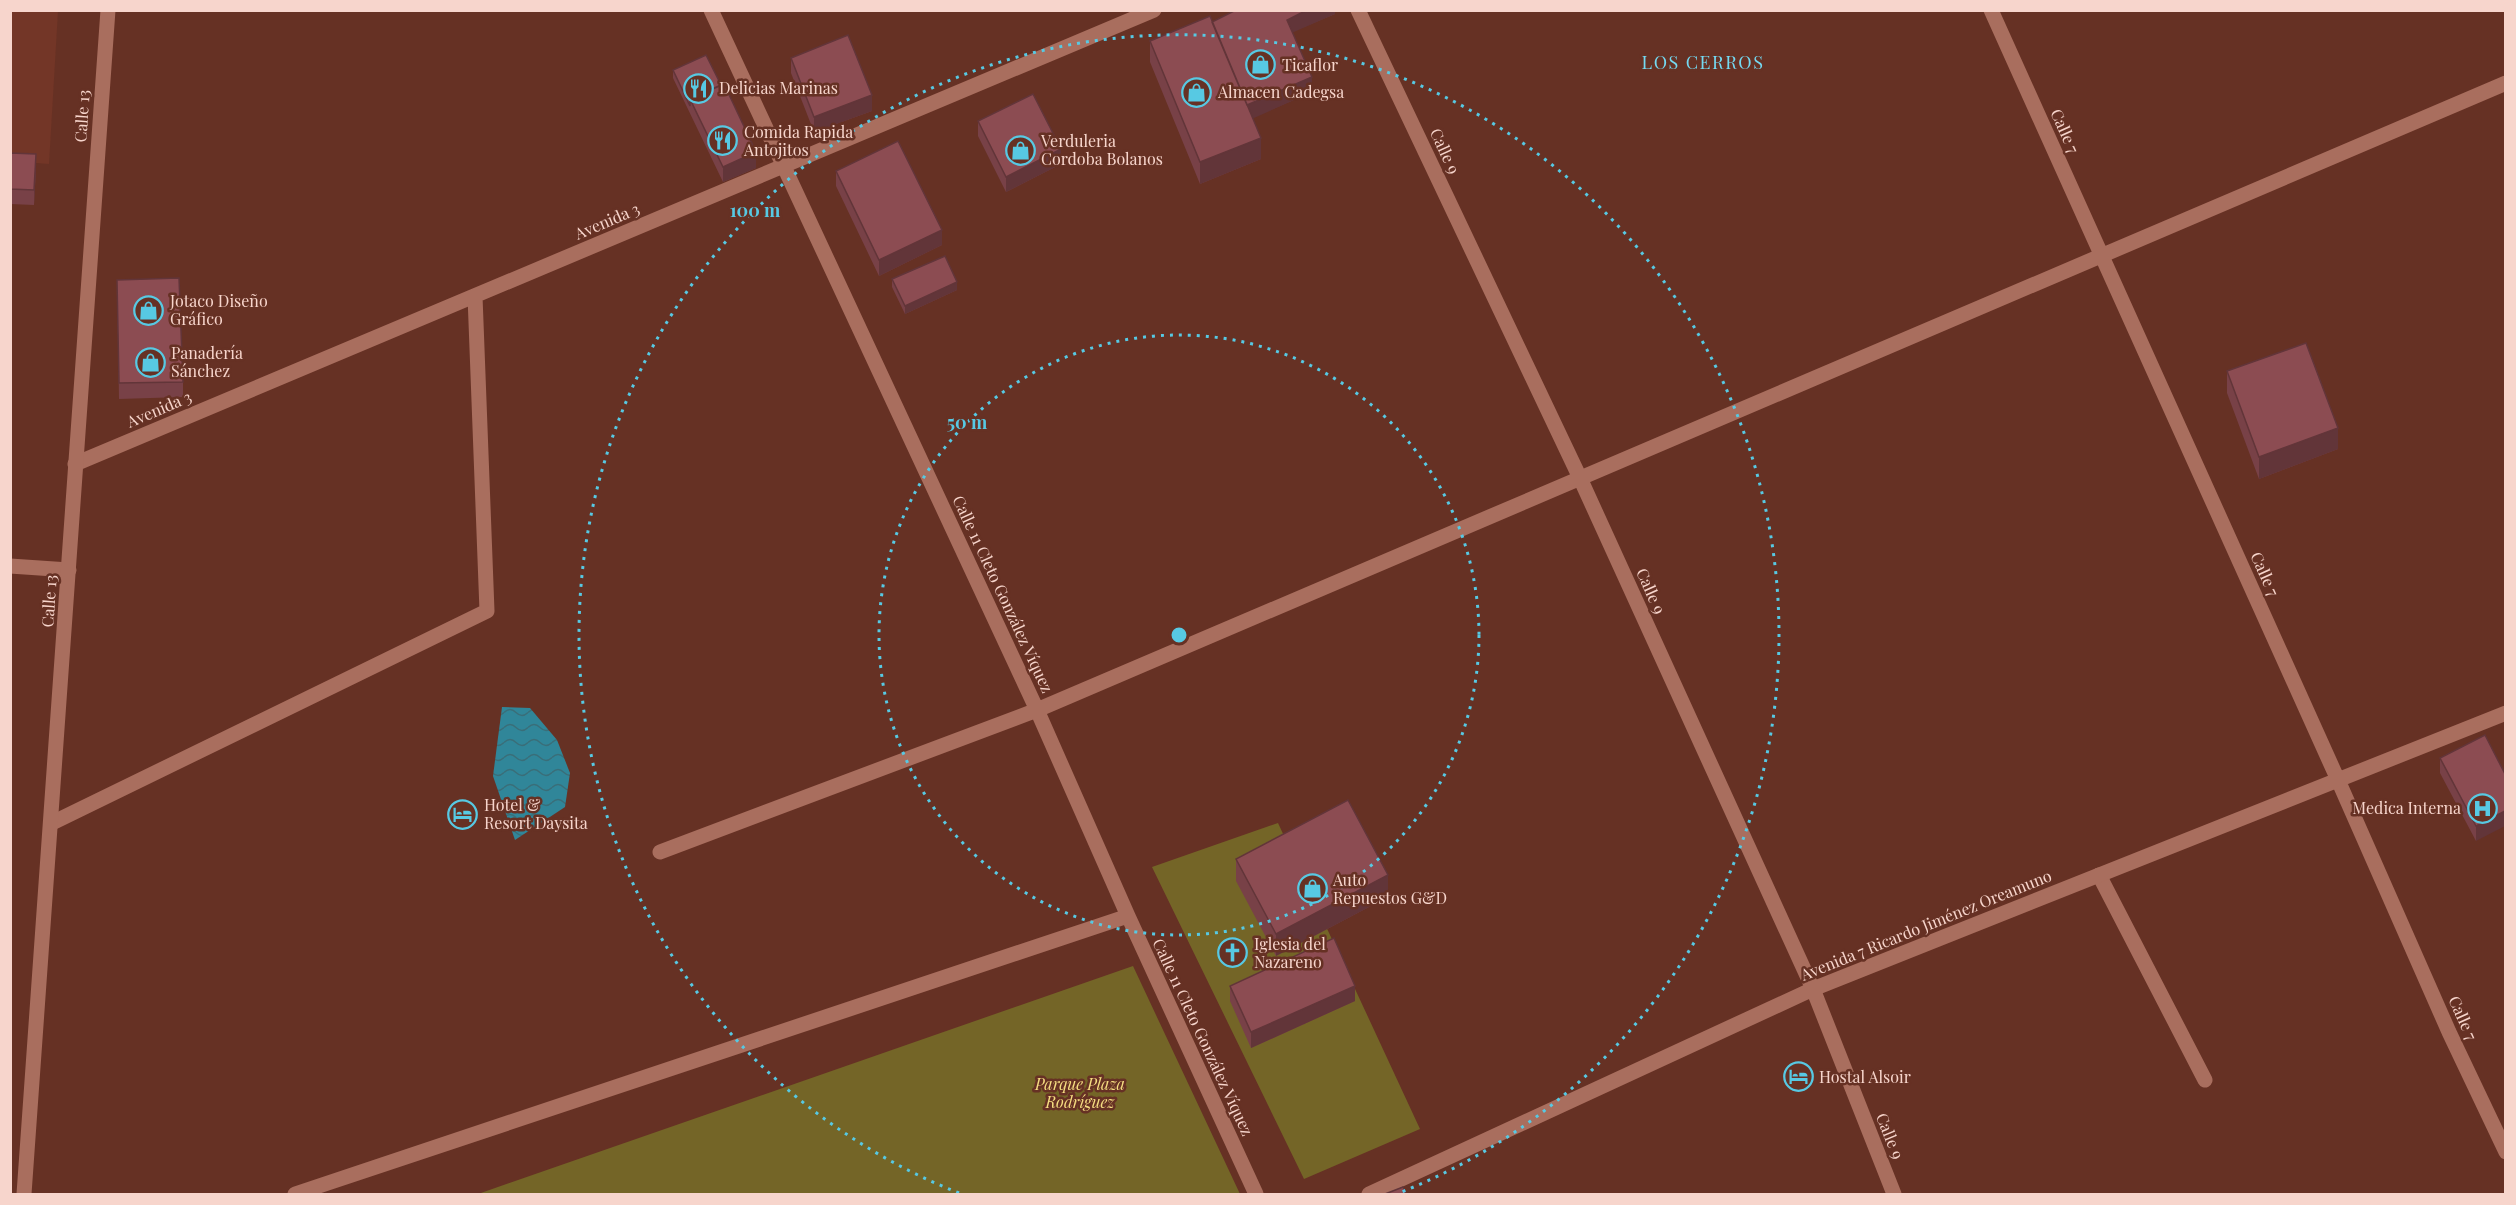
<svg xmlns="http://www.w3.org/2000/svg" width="2516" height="1205" font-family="'Playfair Display',serif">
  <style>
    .built { fill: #733627 }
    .green { fill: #746527 }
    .water { fill: url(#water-waves) }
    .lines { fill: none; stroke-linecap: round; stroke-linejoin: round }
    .service { stroke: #a96e5e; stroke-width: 15 }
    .minor { stroke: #a96e5e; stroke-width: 15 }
    .tertiary { stroke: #a96e5e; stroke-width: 15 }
    .wall { fill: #784147 }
    .shaded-wall { fill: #623539 }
    .building { fill: #8c4c52; stroke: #623539; stroke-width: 1.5 }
    .ring { fill: none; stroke: #57c9e3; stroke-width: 3; stroke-dasharray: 3 6 }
    .labels { text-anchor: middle; stroke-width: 5; stroke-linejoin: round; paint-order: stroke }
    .poi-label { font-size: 16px; fill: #f7d5cc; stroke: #663124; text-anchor: start }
    .street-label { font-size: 16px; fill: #f7d5cc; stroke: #663124 }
    .park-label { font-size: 16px; font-style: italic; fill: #f5dd81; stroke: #663124 }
    .neighbourhood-label { font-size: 18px; letter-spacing: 1.5px; fill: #74d9f1; stroke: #663124 }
    .centre { fill: #57c9e3; stroke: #663124; stroke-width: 3 }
    .ring-label { font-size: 18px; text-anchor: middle; font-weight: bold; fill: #57c9e3; stroke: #663124; stroke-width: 5; stroke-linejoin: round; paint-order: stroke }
  </style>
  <defs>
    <pattern id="water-waves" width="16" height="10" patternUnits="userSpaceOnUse" patternTransform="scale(1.5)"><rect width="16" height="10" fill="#308699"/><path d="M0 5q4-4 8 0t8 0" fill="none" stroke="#396e79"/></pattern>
  </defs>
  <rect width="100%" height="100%" fill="#663124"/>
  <path class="built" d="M 10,11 L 58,11 L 49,164 L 11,161 Z"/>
  <path class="green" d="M 1278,823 L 1420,1129 L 1304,1179 L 1152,867 Z
    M 1133,966 L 1240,1194 L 478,1194 Z"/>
  <path class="water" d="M 502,707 L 530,708 L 557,740 L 570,773 L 565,807 L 515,840 L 493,776 Z"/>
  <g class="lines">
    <path class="service" d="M 2099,875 L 2205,1080"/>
    <path class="minor" d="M 711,10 L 1037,710 L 1128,916 L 1256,1194
      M 1358,10 L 1580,478 L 1813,989 L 1894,1194
      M 1991,10 L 2338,780 L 2449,1032 L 2506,1152
      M 75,464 L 1154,10
      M 10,566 L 69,570
      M 52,823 L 487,611 L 475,296
      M 660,852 L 1037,710 L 2506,83
      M 295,1194 L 1128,916
      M 1369,1194 L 1813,989 L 2506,713"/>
    <path class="tertiary" d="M 24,1194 L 108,10"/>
  </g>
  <path class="wall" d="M 1335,10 L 1335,14 L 1292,32 L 1312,92 L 1252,118 L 1261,159 L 1200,184 L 1150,62 L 1150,41 L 1212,22 Z
    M 791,58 L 872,111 L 814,132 L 791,73 Z
    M 673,70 L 756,168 L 723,182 L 673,78 Z
    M 978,121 L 1061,164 L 1006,192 L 978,136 Z
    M 10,153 L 36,169 L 34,205 L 10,204 Z
    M 836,171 L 942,245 L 879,276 L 836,186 Z
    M 892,279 L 957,290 L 905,314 L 892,287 Z
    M 117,280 L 183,382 L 183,397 L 119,399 Z
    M 2227,371 L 2338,449 L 2259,479 L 2227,393 Z
    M 2440,758 L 2505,774 L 2476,841 L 2440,773 Z
    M 1236,859 L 1388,897 L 1276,956 L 1236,881 Z
    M 1230,986 L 1355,1001 L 1251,1048 L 1230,1001 Z"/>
  <path class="shaded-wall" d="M 1307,10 L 1335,10 L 1335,14 L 1287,35 L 1287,20 Z
    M 1312,77 L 1312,92 L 1245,122 L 1245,106 Z
    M 872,95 L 872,111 L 814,132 L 814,117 Z
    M 1261,138 L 1261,159 L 1200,184 L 1200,162 Z
    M 1061,149 L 1061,164 L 1006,192 L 1006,177 Z
    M 756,152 L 756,168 L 723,182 L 723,167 Z
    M 36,154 L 36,169 L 34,205 L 34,190 Z
    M 942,230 L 942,245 L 879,276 L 879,260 Z
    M 957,282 L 957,290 L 905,314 L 905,306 Z
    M 2338,428 L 2338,449 L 2259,479 L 2259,457 Z
    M 2505,811 L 2505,826 L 2476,841 L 2476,826 Z
    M 1388,875 L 1388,897 L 1276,956 L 1276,934 Z
    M 1355,986 L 1355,1001 L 1251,1048 L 1251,1032 Z"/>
  <path class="building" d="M 1236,10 L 1307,10 L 1287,20 L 1312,77 L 1247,105 L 1212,22 Z
    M 1210,16 L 1261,138 L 1200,162 L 1150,41 Z
    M 848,35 L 872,95 L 814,117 L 791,58 Z
    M 706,55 L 721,85 L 690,99 L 690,106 L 673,70 Z
    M 724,84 L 756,152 L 723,167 L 690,99 Z
    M 1033,94 L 1061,149 L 1006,177 L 978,121 Z
    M 898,141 L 942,230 L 879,260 L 836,171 Z
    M 10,153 L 36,154 L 34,190 L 10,189 Z
    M 945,256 L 957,282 L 905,306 L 892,279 Z
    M 179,278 L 183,382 L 119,383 L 117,280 Z
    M 2306,343 L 2338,428 L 2259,457 L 2227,371 Z
    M 2485,735 L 2505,774 L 2505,811 L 2476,826 L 2440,758 Z
    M 1348,800 L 1388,875 L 1276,934 L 1236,859 Z
    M 1334,938 L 1355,986 L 1251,1032 L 1230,986 Z
    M 1403,1187 L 1406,1194 L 1385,1194 Z"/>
  <g class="ring">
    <circle cx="1179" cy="635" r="300"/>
    <path d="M959 1193A600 600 0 1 1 1399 1193"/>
  </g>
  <defs>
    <symbol id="shop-ring" viewBox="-11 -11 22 22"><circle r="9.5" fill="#663124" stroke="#57c9e3" stroke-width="1.5"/><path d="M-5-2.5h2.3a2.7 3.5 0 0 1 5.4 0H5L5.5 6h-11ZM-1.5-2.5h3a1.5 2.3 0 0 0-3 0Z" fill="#57c9e3"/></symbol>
    <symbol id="restaurant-ring" viewBox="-11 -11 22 22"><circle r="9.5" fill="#663124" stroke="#57c9e3" stroke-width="1.5"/><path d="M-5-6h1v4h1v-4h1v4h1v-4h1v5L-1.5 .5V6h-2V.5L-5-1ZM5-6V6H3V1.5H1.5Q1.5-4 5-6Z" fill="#57c9e3"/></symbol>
    <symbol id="hospital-ring" viewBox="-11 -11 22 22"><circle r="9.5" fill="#663124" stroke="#57c9e3" stroke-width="1.5"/><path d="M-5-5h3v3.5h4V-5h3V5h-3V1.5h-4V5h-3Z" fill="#57c9e3"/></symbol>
    <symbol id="hotel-ring" viewBox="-11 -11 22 22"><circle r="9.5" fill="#663124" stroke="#57c9e3" stroke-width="1.5"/><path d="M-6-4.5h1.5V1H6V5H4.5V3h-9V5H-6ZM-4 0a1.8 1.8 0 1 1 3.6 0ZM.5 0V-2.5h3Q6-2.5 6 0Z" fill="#57c9e3"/></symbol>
    <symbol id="church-ring" viewBox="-11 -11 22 22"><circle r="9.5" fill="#663124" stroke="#57c9e3" stroke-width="1.5"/><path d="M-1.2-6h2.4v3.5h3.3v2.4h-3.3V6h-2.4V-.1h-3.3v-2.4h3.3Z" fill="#57c9e3"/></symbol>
  </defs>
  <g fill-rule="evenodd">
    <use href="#shop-ring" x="1244" y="48" width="33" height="33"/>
    <use href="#restaurant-ring" x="682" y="72" width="33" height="33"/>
    <use href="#shop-ring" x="1180" y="76" width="33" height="33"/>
    <use href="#restaurant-ring" x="706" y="124" width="33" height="33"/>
    <use href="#shop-ring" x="1004" y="134" width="33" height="33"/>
    <use href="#shop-ring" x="132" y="294" width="33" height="33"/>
    <use href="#shop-ring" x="134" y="346" width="33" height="33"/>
    <use href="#hospital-ring" x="2466" y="792" width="33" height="33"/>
    <use href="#hotel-ring" x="446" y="798" width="33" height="33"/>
    <use href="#shop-ring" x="1296" y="872" width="33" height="33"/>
    <use href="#church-ring" x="1216" y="936" width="33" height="33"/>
    <use href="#hotel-ring" x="1782" y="1060" width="33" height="33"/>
  </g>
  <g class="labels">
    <g class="poi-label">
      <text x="1282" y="71">Ticaflor</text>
      <text x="719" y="94">Delicias Marinas</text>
      <text x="1218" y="98">Almacen Cadegsa</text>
      <text x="744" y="138">Comida Rapida<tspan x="744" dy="18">Antojitos</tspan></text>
      <text x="1041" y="147">Verduleria<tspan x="1041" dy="18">Cordoba Bolanos</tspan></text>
      <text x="170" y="307">Jotaco Diseño<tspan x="170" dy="18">Gráfico</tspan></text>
      <text x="171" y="359">Panadería<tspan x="171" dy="18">Sánchez</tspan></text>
      <text x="484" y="811">Hotel &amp;<tspan x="484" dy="18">Resort Daysita</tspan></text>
      <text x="2461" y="814" text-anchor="end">Medica Interna</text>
      <text x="1333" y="886">Auto<tspan x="1333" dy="18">Repuestos G&amp;D</tspan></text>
      <text x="1254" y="950">Iglesia del<tspan x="1254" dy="18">Nazareno</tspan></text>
      <text x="1819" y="1083">Hostal Alsoir</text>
    </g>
    <g class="street-label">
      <text transform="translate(82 116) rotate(-86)" y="6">Calle 13</text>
      <text transform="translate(2065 131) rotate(66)" y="6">Calle 7</text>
      <text transform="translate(1445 151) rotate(65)" y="6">Calle 9</text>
      <text transform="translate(607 221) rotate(-23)" y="6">Avenida 3</text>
      <text transform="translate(159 409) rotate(-23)" y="6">Avenida 3</text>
      <text transform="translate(2265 574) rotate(66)" y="6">Calle 7</text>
      <text transform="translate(1651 591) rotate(66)" y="6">Calle 9</text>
      <text transform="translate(1003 594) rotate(65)" y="6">Calle 11 Cleto González Víquez</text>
      <text transform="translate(49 601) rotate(-86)" y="6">Calle 13</text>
      <text transform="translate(1926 925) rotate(-22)" y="6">Avenida 7 Ricardo Jiménez Oreamuno</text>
      <text transform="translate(2463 1018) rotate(66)" y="6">Calle 7</text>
      <text transform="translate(1203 1037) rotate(65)" y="6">Calle 11 Cleto González Víquez</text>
      <text transform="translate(1890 1136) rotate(68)" y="6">Calle 9</text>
    </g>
    <g class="park-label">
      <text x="1080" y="1090">Parque Plaza<tspan x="1080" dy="18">Rodríguez</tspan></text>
    </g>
    <g class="neighbourhood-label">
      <text x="1703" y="69">LOS CERROS</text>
    </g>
  </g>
  <circle cx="1179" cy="635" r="9" class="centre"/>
  <g class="ring-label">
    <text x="755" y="217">100 m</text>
    <text x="967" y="429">50 m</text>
  </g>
  <rect width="2516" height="1205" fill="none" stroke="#f7d5cc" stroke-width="24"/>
</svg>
